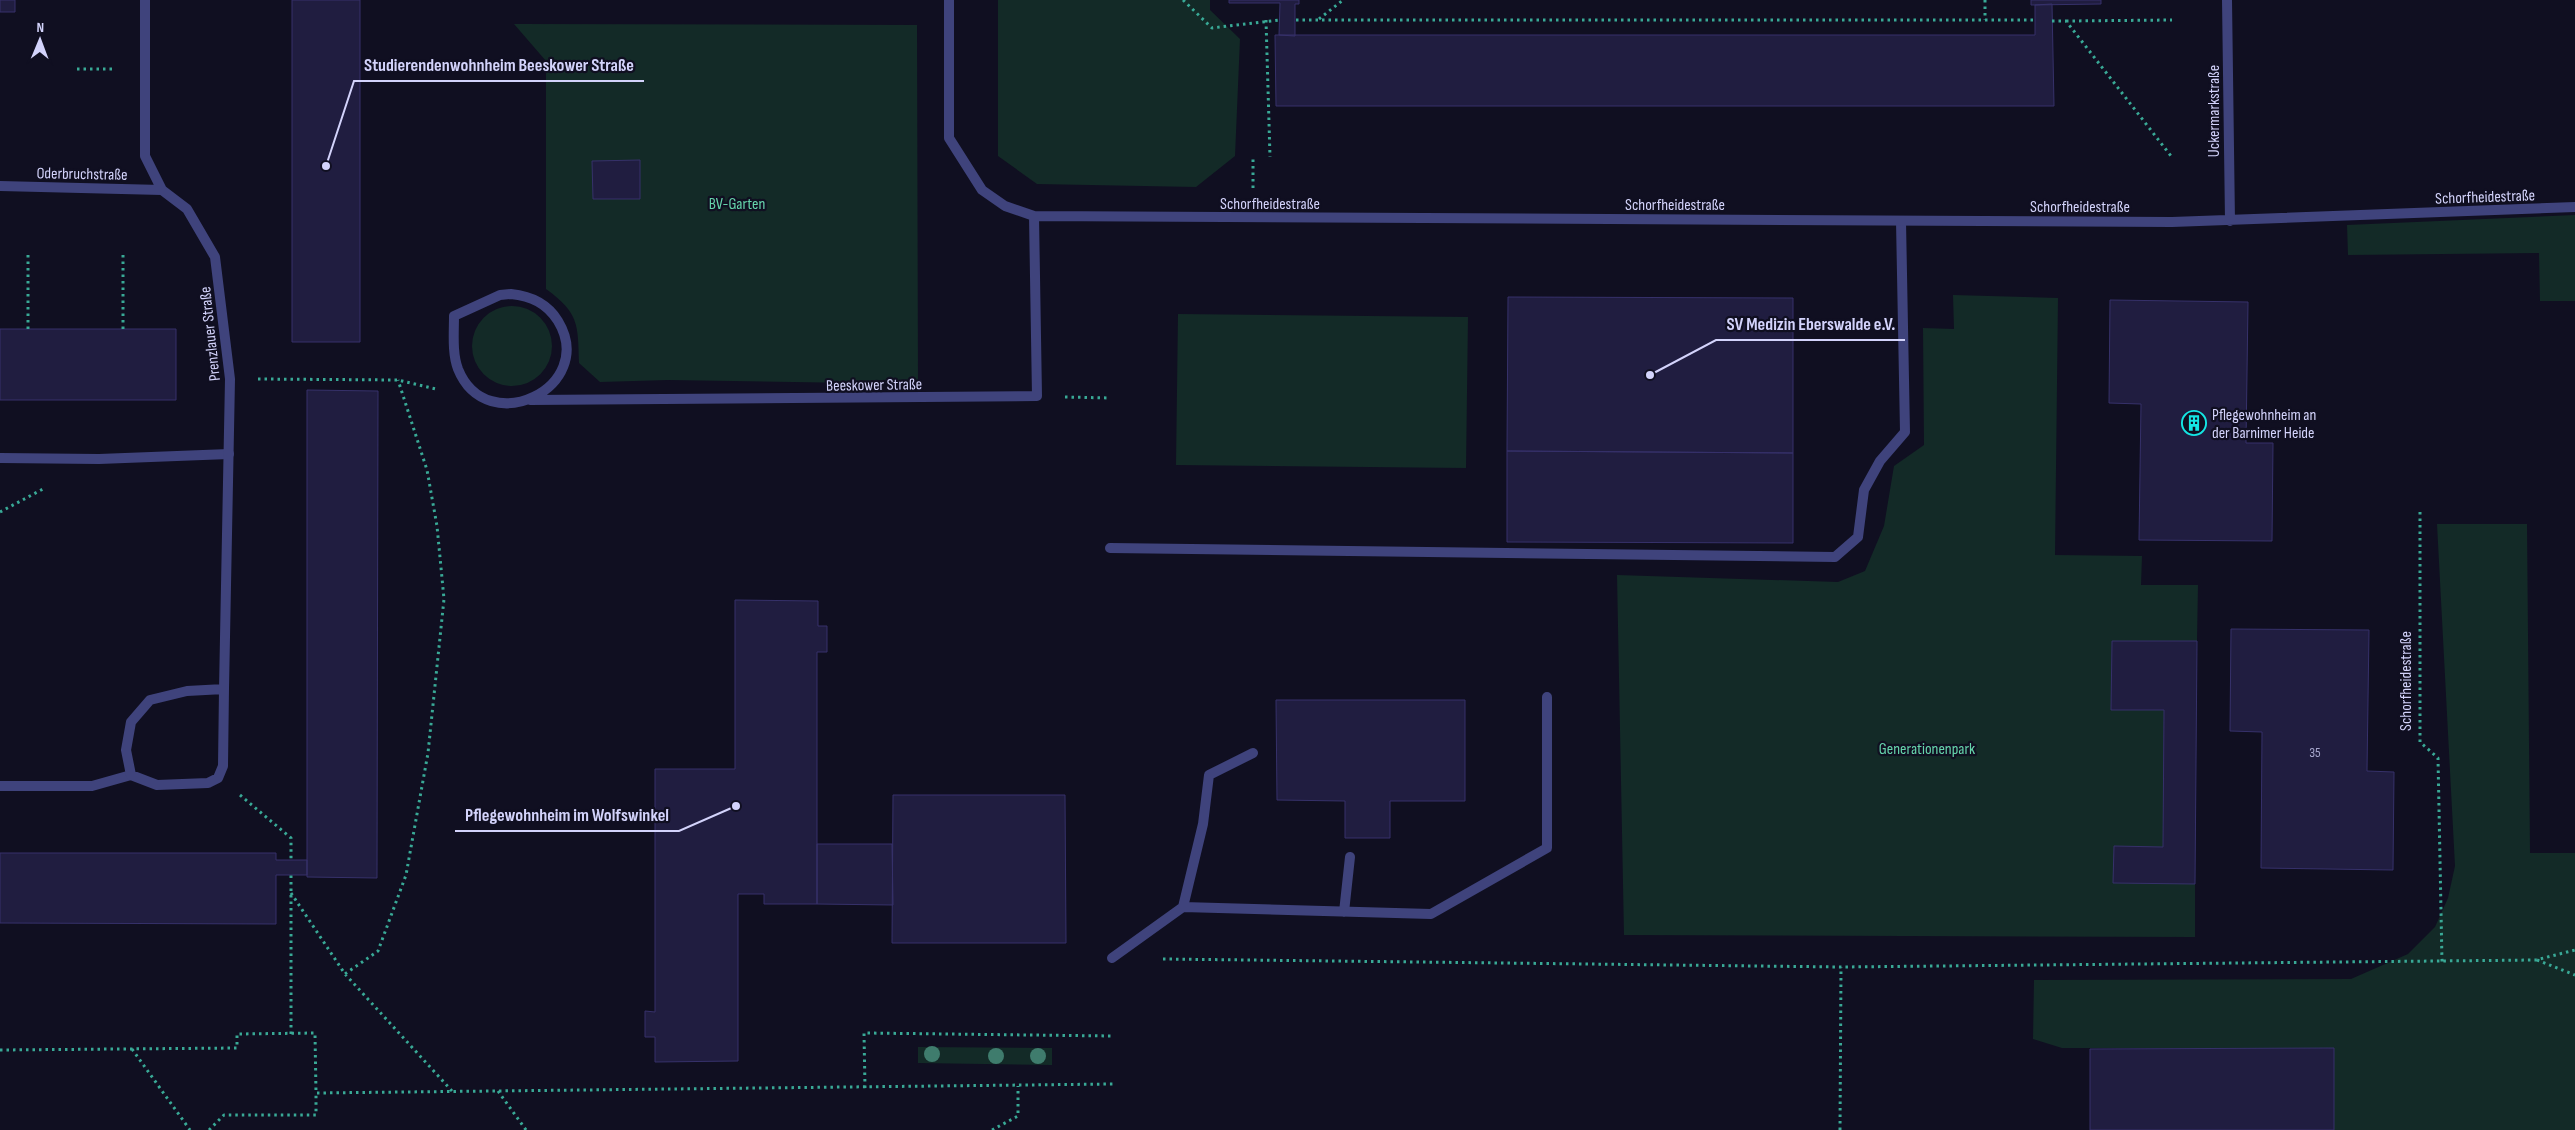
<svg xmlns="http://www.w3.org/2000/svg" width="2575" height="1130" font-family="'Sofia Sans Condensed',sans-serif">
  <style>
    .green { fill: #132a27 }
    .building { fill: #201d40; stroke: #36316a }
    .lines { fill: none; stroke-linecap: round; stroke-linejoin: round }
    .path { stroke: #39a996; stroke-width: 3; stroke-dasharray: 2.5 4; stroke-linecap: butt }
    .service { stroke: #3f437c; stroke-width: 10 }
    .minor { stroke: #3f437c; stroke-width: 10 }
    .tree { fill: #3f7c6d }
    .labels { text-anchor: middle; stroke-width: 4.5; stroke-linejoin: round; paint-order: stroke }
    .number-label { font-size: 14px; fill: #a6a6cc }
    .street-label { font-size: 16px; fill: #d3d3fb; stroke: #100f21 }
    .park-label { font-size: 16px; fill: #66d5ac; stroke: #100f21 }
    .poi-label { font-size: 16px; fill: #d3d3fb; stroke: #100f21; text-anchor: start }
    .leader { fill: none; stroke: #d3d3fb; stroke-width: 2 }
    .callout-dot { fill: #d3d3fb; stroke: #100f21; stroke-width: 2 }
    .callout-label { font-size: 18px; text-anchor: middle; font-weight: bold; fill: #d3d3fb; stroke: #100f21; stroke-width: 4.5; stroke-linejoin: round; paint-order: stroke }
  </style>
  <rect width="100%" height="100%" fill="#100f21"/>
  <path class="green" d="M 998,0 L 1210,0 L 1210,10 L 1240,39 L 1235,156 L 1196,187 L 1037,184 L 998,156 Z
    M 514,24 L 917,25 L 918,384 L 668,380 L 600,382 L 579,363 C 578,324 579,313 546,289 L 546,61 Z
    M 2575,215 L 2575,301 L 2540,301 L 2539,253 L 2348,255 L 2347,225 Z
    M 1953,295 L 2058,298 L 2055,555 L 2142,556 L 2141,585 L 2198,585 L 2197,641 L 2112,641 L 2111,710 L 2164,710 L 2163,847 L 2195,884 L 2195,937 L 1624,935 L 1617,575 L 1838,582 L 1865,571 L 1884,526 L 1894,466 L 1924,445 L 1923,328 L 1954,329 Z
    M472 346a40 40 0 1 1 80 0a40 40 0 1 1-80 0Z
    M 1178,314 L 1468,317 L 1466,468 L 1176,465 Z
    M 2437,524 L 2527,524 L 2530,853 L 2575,853 L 2575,1130 L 2334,1130 L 2334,1048 L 2062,1048 L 2033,1039 L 2034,980 L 2351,979 L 2408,954 L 2435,927 L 2448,898 L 2455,866 Z
    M 918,1047 L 1052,1048 L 1052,1065 L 918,1063 Z"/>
  <path class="building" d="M 0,0 L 15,0 L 15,12 L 0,12 Z
    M 292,0 L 360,0 L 360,342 L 292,342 Z
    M 1229,0 L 1299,0 L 1299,4 L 1295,4 L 1295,36 L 1279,35 L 1280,3 L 1229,3 Z
    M 2031,0 L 2101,0 L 2101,4 L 2031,5 Z
    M 2052,4 L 2054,106 L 1276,106 L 1275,35 L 2035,35 L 2035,5 Z
    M 640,160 L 640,199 L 593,199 L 592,161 Z
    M 1508,297 L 1793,298 L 1793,453 L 1507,451 Z
    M 2110,300 L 2248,302 L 2246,443 L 2273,443 L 2272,541 L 2139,540 L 2141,404 L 2109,403 Z
    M 0,329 L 176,329 L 176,400 L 0,400 Z
    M 307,390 L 378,391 L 377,878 L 307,877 Z
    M 1507,451 L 1793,453 L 1793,543 L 1507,542 Z
    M 735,600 L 818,601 L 818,626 L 827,626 L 827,652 L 817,652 L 817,904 L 764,904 L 764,894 L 738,894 L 738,1061 L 655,1062 L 655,1037 L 645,1037 L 645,1011 L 655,1012 L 655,769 L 735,769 Z
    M 2231,629 L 2369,630 L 2367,771 L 2394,772 L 2393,870 L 2261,868 L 2262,732 L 2230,731 Z
    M 2112,641 L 2197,641 L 2195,884 L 2113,883 L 2114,846 L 2163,847 L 2164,710 L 2111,710 Z
    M 1276,700 L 1465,700 L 1465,801 L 1390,801 L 1390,838 L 1345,838 L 1345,801 L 1277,800 Z
    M 893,795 L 1065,795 L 1066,943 L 892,943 Z
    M 817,844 L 892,844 L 893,905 L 817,904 Z
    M 0,853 L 276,853 L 276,860 L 307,860 L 307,875 L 276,875 L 276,924 L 0,923 Z
    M 2334,1048 L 2334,1130 L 2090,1130 L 2090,1049 Z"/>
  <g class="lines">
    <path class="path" d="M 1183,0 L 1212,28 L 1279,20
      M 1985,0 L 1985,20
      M 1319,19 L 1343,0
      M 1266,20 L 1270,157
      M 1296,20 L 2035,20
      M 2052,21 L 2066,21 L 2171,156
      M 2066,21 L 2172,20
      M 77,69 L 116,69
      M 1253,188 L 1253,156
      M 28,255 L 28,329
      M 123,255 L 123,329
      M 258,379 L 398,380 L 436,389
      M 1065,397 L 1110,398
      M 0,512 L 43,489
      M 2420,512 L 2420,742 L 2438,758 L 2442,962
      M 240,795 L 291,838 L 291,861
      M 291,893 L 345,974 L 452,1091
      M 1163,959 L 1841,967 L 2536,960 L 2575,950
      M 2537,960 L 2575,975
      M 345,974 L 378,951 L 406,875 L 428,753 L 444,599 L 437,526 L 427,470 L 398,380
      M 291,1034 L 291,875
      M 132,1049 L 190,1130
      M 0,1050 L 237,1048 L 237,1034 L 315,1033 L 316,1093 L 1113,1084
      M 865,1088 L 864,1033 L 1112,1036
      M 498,1091 L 526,1130
      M 209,1130 L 224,1115 L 316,1115 L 316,1093
      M 992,1130 L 1018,1116 L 1018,1086
      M 1840,1130 L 1841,967"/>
    <path class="service" d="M 0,458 L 99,459 L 229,454
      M 1110,548 L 1835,557 L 1858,537 L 1864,490 L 1880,461 L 1905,432 L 1901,221
      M 0,786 L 92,786 L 131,775
      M 1183,907 L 1203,824 L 1209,775 L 1253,753
      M 1344,912 L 1350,857
      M 1112,958 L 1183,907 L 1431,914 L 1547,848 L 1547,697"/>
    <path class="minor" d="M 145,0 L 145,156 L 162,190 L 187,209 L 215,257 L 230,379 L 224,689 L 187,691 L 150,700 L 131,722 L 126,750 L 131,775 L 157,785 L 208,783 L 218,778 L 223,766 L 224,689
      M 949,0 L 949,138 L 982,190 L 1005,206 L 1034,216 L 2172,222 L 2575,207
      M 2227,0 L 2230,221
      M 0,186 L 162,190
      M 511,294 C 531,296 547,303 558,321 C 598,387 487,441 458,369 C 452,353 454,333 454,316 L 500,295 Z
      M 530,400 L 1037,396 L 1034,216"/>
  </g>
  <g class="tree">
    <circle cx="932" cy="1054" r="8"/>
    <circle cx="996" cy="1056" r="8"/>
    <circle cx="1038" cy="1056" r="8"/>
  </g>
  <defs>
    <symbol id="building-ring" viewBox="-11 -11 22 22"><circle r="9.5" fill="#100f21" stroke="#14e6e4" stroke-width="1.5"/><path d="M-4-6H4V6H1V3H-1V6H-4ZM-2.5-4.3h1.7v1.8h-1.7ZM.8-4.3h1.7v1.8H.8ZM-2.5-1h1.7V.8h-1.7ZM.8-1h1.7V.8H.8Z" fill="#14e6e4"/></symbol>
  </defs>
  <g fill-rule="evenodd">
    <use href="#building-ring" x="2180" y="409" width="28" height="28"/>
  </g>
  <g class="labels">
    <g class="number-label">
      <text x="2315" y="757">35</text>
    </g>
    <g class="street-label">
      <text transform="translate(2213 111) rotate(-90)" y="6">Uckermarkstraße</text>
      <text transform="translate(82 173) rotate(1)" y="6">Oderbruchstraße</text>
      <text transform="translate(2485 196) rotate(-2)" y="6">Schorfheidestraße</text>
      <text x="1270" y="209">Schorfheidestraße</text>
      <text x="1675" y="210">Schorfheidestraße</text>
      <text x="2080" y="212">Schorfheidestraße</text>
      <text transform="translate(209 334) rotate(-96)" y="6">Prenzlauer Straße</text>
      <text transform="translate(874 384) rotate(-1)" y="6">Beeskower Straße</text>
      <text transform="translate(2405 681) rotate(-90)" y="6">Schorfheidestraße</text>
    </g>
    <g class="park-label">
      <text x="737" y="209">BV-Garten</text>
      <text x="1927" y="754">Generationenpark</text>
    </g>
    <g class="poi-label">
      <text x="2212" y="420">Pflegewohnheim an<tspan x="2212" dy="18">der Barnimer Heide</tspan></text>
    </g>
  </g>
  <path class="leader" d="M326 166L354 81H644M1650 375L1716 340H1905M736 806L679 831H455"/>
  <g class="callout-dot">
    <circle cx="326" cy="166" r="5"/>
    <circle cx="1650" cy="375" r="5"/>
    <circle cx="736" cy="806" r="5"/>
  </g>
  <g class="callout-label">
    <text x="499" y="71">Studierendenwohnheim Beeskower Straße</text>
    <text x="1811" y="330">SV Medizin Eberswalde e.V.</text>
    <text x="567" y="821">Pflegewohnheim im Wolfswinkel</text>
  </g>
  <g transform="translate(40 40) rotate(1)" stroke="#100f21" stroke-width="4" paint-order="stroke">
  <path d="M0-4L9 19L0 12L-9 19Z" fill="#d3d3fb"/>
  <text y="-8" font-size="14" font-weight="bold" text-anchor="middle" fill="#d3d3fb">N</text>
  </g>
</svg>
